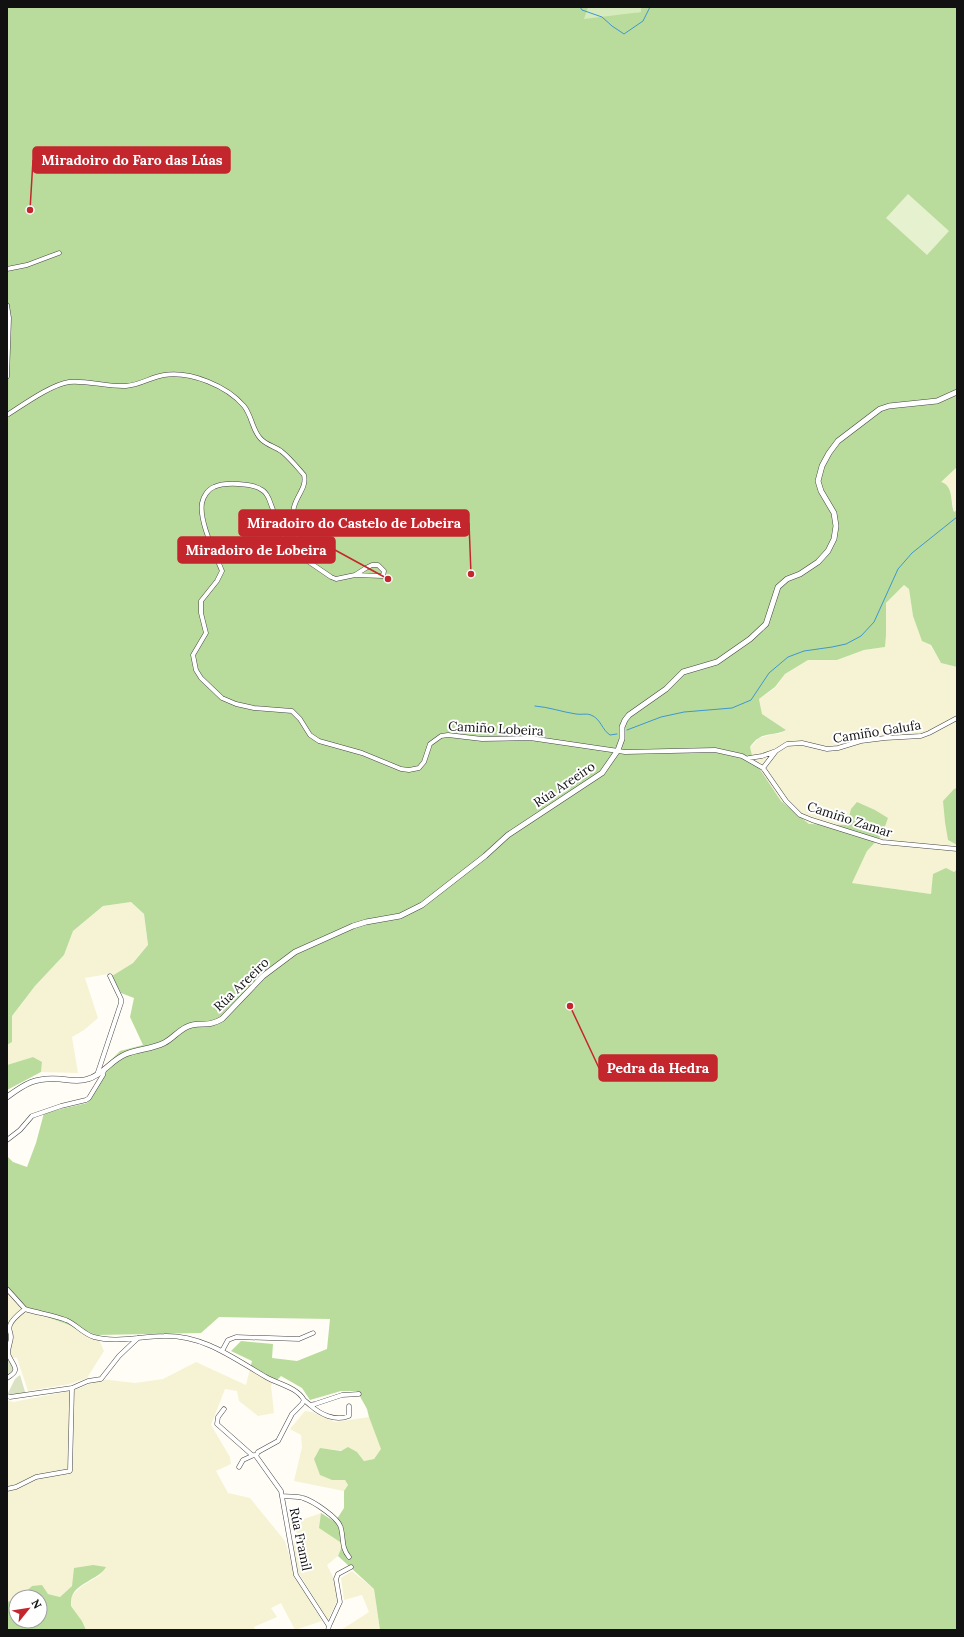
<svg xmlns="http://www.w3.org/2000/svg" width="964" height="1637" font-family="Lora,serif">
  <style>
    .farmland { fill: #f6f3d4 }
    .green { fill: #d5ebbd }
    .forest { fill: #b9dc9c }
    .cemetery { fill: #d9e3c4 }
    .pitch { fill: #e6f2cf }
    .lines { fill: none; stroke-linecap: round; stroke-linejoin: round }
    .stream { stroke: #3f96cf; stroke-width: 1 }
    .minor-casing { stroke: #444; stroke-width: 5 }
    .tertiary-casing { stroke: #444; stroke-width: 6 }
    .minor { stroke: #fff; stroke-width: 4 }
    .tertiary { stroke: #fff; stroke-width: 5 }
    .labels { text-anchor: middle; stroke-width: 4; stroke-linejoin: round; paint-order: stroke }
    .street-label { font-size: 13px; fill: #111; stroke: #fff }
    .leader { fill: none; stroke: #c4262e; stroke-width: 1.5 }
    .callout-dot { fill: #c4262e; stroke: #fff; stroke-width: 1.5 }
    .callout { fill: #c4262e; stroke: #c4262e; stroke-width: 1.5 }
    .callout-label { font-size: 14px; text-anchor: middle; font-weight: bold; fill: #fff }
  </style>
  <rect width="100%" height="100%" fill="#fffdf5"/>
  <path class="farmland" d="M 957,459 L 957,510 L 954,512 L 950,490 L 936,480 Z
    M 904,585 L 909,589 L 913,616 L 941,663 L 957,667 L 957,797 L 948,840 L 957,845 L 957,869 L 931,890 L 931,894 L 851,883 L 867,851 L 847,825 L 809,824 L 781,801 L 753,759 L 750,747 L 759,738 L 773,734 L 779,734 L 786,730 L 762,714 L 759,699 L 775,688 L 785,674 L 808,660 L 837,660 L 864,650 L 885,647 L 886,603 Z
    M 131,902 L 144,914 L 148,946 L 133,963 L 112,976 L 108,974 L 85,978 L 98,1018 L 84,1030 L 72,1037 L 78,1073 L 41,1072 L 42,1063 L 33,1057 L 7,1065 L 7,1045 L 12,1042 L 12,1016 L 35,986 L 64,955 L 73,931 L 103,906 Z
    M 7,1285 L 25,1309 L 97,1335 L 104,1351 L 87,1378 L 70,1384 L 28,1391 L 17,1358 L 7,1357 Z
    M 196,1362 L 246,1385 L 250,1369 L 275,1382 L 271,1385 L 274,1413 L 258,1416 L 239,1401 L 237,1391 L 225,1389 L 211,1425 L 230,1457 L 231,1464 L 216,1471 L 228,1493 L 250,1498 L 285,1541 L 295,1576 L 322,1621 L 295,1630 L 281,1603 L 271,1608 L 277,1617 L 254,1627 L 255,1630 L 86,1630 L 82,1621 L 71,1606 L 72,1595 L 82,1586 L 102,1574 L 72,1586 L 60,1597 L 48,1594 L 32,1586 L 20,1597 L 16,1597 L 16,1599 L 7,1602 L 7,1400 L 13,1402 L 75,1390 L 101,1379 L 135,1383 L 163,1379 Z
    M 305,1411 L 312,1412 L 335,1422 L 369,1417 L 382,1449 L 374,1459 L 364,1461 L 357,1452 L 328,1449 L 332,1480 L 345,1480 L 348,1485 L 344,1491 L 294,1481 L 302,1447 L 301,1435 L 290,1429 Z
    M 321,1513 L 320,1528 L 345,1545 L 338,1556 L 327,1565 L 334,1579 L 337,1601 L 328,1620 L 298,1572 L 293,1543 L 302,1539 L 290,1524 Z
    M 352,1571 L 374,1589 L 380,1630 L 341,1630 L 369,1612 L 362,1595 L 344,1600 L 341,1578 Z"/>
  <path class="green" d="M 586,7 L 641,7 L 641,12 L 581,23 Z"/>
  <path class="forest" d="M 7,7 L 588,7 L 584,19 L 641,12 L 641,7 L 957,7 L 957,467 L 941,482 C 954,486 950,501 954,512 L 957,510 L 957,667 L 941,663 L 931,645 L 922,641 L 913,616 L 909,589 L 904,585 L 886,603 L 886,635 L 885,647 L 864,650 L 837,660 L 808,660 L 785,674 L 775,687 L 759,699 L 762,714 L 786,730 C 777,735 766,733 759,738 C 755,740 752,744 750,747 L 753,759 L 781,801 L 809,824 L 847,825 L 851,809 L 857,802 L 875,810 L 888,818 L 882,835 L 867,851 L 852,883 L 931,894 L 933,874 L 946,868 L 954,872 L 957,869 L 957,1630 L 380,1630 L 374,1589 L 338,1556 L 343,1544 L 319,1528 L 321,1513 L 335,1522 L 344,1508 L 344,1491 L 348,1485 L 345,1480 L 332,1480 L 320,1475 L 314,1459 L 320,1448 L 341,1451 L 348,1447 L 357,1452 L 364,1461 L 374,1459 L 381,1449 L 369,1417 L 367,1409 L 357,1391 L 341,1391 L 310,1400 L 302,1388 L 281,1376 L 275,1382 L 250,1369 L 252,1361 L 231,1351 L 241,1341 L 273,1344 L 272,1358 L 297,1361 L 327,1349 L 330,1319 L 219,1317 L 201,1333 L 97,1335 L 25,1309 L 7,1285 L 7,1156 L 13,1162 L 27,1167 L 36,1143 L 44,1113 L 87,1103 L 110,1061 L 120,1051 L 143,1045 L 130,1017 L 134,998 L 121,993 L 112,976 L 133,963 L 148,945 L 144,914 L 131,902 L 103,906 L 73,931 L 64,955 L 35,986 L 12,1016 L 12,1042 L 7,1045 Z
    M 957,788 L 957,845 L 948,840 L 945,822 L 943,801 L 954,789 Z
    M 33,1057 L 42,1062 L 41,1072 L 7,1090 L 7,1065 Z
    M 93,1565 L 106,1567 C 99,1579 77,1583 72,1596 C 71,1599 71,1603 71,1606 L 82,1621 L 86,1630 L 7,1630 L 7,1602 L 16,1599 L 16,1621 L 40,1621 L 40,1597 L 20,1597 L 32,1586 L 42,1585 L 48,1594 L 60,1597 L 72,1586 L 74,1568 Z"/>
  <path class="cemetery" d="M 7,1357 L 14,1366 L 13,1372 L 7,1376 Z
    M 20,1375 L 26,1395 L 7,1395 L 15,1379 Z"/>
  <path class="pitch" d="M 908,194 L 949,231 L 927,255 L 886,218 Z"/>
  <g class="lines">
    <path class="stream" d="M 580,7 L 582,10 L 602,17 L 612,26 L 624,34 L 643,21 L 650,7
      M 535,706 C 549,707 562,712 576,714 C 581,715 587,713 591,715 C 601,719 602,730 610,735 L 617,734
      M 627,730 L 661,717 L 684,712 L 732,708 L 751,700 L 769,673 L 788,657 L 804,651 L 832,647 L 846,644 L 861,636 L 874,622 L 898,569 L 912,553 L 957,517"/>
    <defs>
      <path id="minor" d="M 7,269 L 27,265 L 59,253
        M 7,305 L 9,318 L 7,377
        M 7,415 C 23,405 50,385 69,382 C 85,380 109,387 126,386 C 140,385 151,377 164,375 C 191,371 227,386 244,406 C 252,416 252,429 260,438 C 266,445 274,446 281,451 C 289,457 297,467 304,475 C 307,487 297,495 294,507 C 291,520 298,538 301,551 L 298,555
        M 355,575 L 366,568 L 372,565 L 378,565 L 384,571 L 383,576 L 355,575 L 336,579 L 331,577 L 293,551 L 285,542 L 269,499 C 267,495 266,492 262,490 C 253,483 224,482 214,487 C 208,489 203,497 202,503 C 199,522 215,553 222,571 L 217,581 L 201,601 L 201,613 L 206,633 L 193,655 L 196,670 L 201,678 L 222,698 L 236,704 L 254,708 L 292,711 L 300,719 L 310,735 L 319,741 L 362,753 L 401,769 L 409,770 L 419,768 L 424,762 L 430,744 L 441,736 L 448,735 L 482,739 L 530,738 L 625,752 L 715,750 L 742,756 L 763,768 L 786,801 L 800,815 L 812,820 L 882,842 L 957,849
        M 749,758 L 762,756 L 776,751
        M 763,768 L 776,751 L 787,744 L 802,743 L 827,749 L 838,748 L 861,741 L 885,738 L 921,736 L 929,733 L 957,718
        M 97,1075 L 121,1003 L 121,999 L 110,976
        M 7,1140 L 20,1130 L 32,1116 L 61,1106 L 86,1100 L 89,1098 L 103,1075 L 104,1070
        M 7,1289 L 25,1309
        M 222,1351 L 228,1340 L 236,1337 L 299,1339 L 313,1333
        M 7,1378 C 21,1370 14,1367 9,1356 C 6,1351 11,1343 11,1337 C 11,1332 8,1330 10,1325 C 12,1319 20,1313 25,1309 C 38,1313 52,1315 66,1320 C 76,1324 83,1334 94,1337 C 116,1343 142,1336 164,1336 C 204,1335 233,1358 266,1377 C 278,1384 297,1387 304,1400 L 302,1404 L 292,1414 L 278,1441 L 258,1452 L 256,1456 L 281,1491 L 296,1575 L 329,1626 L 328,1630
        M 7,1396 L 10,1397 L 72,1388 L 88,1381 L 101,1379 L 119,1356 L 138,1338
        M 304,1400 L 310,1405 L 315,1404 L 342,1395 L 359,1394
        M 310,1405 C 320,1414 335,1422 349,1416 L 349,1406
        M 224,1409 L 218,1417 L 217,1424 L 252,1455
        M 239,1467 L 243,1460 L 254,1455
        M 7,1489 L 16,1487 L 36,1477 L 70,1471 L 72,1388
        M 282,1496 C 288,1497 297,1496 303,1498 C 313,1501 339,1518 341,1528 C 344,1540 341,1547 349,1557
        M 329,1626 L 340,1602 L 336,1579 L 338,1574 L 351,1567"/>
      <path id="tertiary" d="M 7,1097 C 26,1083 36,1077 60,1079 C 69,1080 79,1082 88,1079 C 103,1075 111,1060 126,1054 C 138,1049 152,1049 164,1043 C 174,1038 181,1027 192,1025 C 205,1022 208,1027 222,1019 L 263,976 L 295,952 L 353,926 L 366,922 L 400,916 L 422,905 L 485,856 L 508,835 L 602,773 L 618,750 L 622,739 L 622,727 L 625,720 L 629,715 L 666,689 L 683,672 L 717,662 L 750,639 L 766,624 L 778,587 L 787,579 L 800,574 L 818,562 L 828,551 L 834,539 L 836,526 L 834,513 L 821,491 L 818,481 L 822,466 L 829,453 L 838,441 L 880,409 L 889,406 L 937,401 L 957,392"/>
    </defs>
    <use href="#minor" class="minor-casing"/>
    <use href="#tertiary" class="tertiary-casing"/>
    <use href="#minor" class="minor"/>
    <use href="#tertiary" class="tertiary"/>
  </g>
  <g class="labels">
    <g class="street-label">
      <text transform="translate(496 728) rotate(3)" y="5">Camiño Lobeira</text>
      <text transform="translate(877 731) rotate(-9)" y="5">Camiño Galufa</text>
      <text transform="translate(564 784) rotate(-34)" y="5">Rúa Areeiro</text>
      <text transform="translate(850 819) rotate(18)" y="5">Camiño Zamar</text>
      <text transform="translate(241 984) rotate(-44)" y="5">Rúa Areeiro</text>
      <text transform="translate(301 1539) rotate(78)" y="5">Rúa Framil</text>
    </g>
  </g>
  <path class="leader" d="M30 210L33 160M471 574L469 523M388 579L335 550M570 1006L599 1068"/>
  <g class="callout-dot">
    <circle cx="30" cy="210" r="4"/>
    <circle cx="471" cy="574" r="4"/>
    <circle cx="388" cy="579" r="4"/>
    <circle cx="570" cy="1006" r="4"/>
  </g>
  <g class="callout">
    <rect x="33" y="147" width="197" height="26" rx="4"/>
    <rect x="239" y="510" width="230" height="26" rx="4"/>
    <rect x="178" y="537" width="157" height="26" rx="4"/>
    <rect x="599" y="1055" width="118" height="26" rx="4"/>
  </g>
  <g class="callout-label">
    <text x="132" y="165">Miradoiro do Faro das Lúas</text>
    <text x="354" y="528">Miradoiro do Castelo de Lobeira</text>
    <text x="256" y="555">Miradoiro de Lobeira</text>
    <text x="658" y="1073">Pedra da Hedra</text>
  </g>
  <rect width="964" height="1637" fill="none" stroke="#111111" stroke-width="16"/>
  <g transform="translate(28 1609) rotate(60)"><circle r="19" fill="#ffffff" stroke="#a0a0a0"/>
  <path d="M0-3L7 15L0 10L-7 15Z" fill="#c4262e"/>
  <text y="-6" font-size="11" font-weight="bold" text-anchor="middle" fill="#111111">N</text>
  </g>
</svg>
